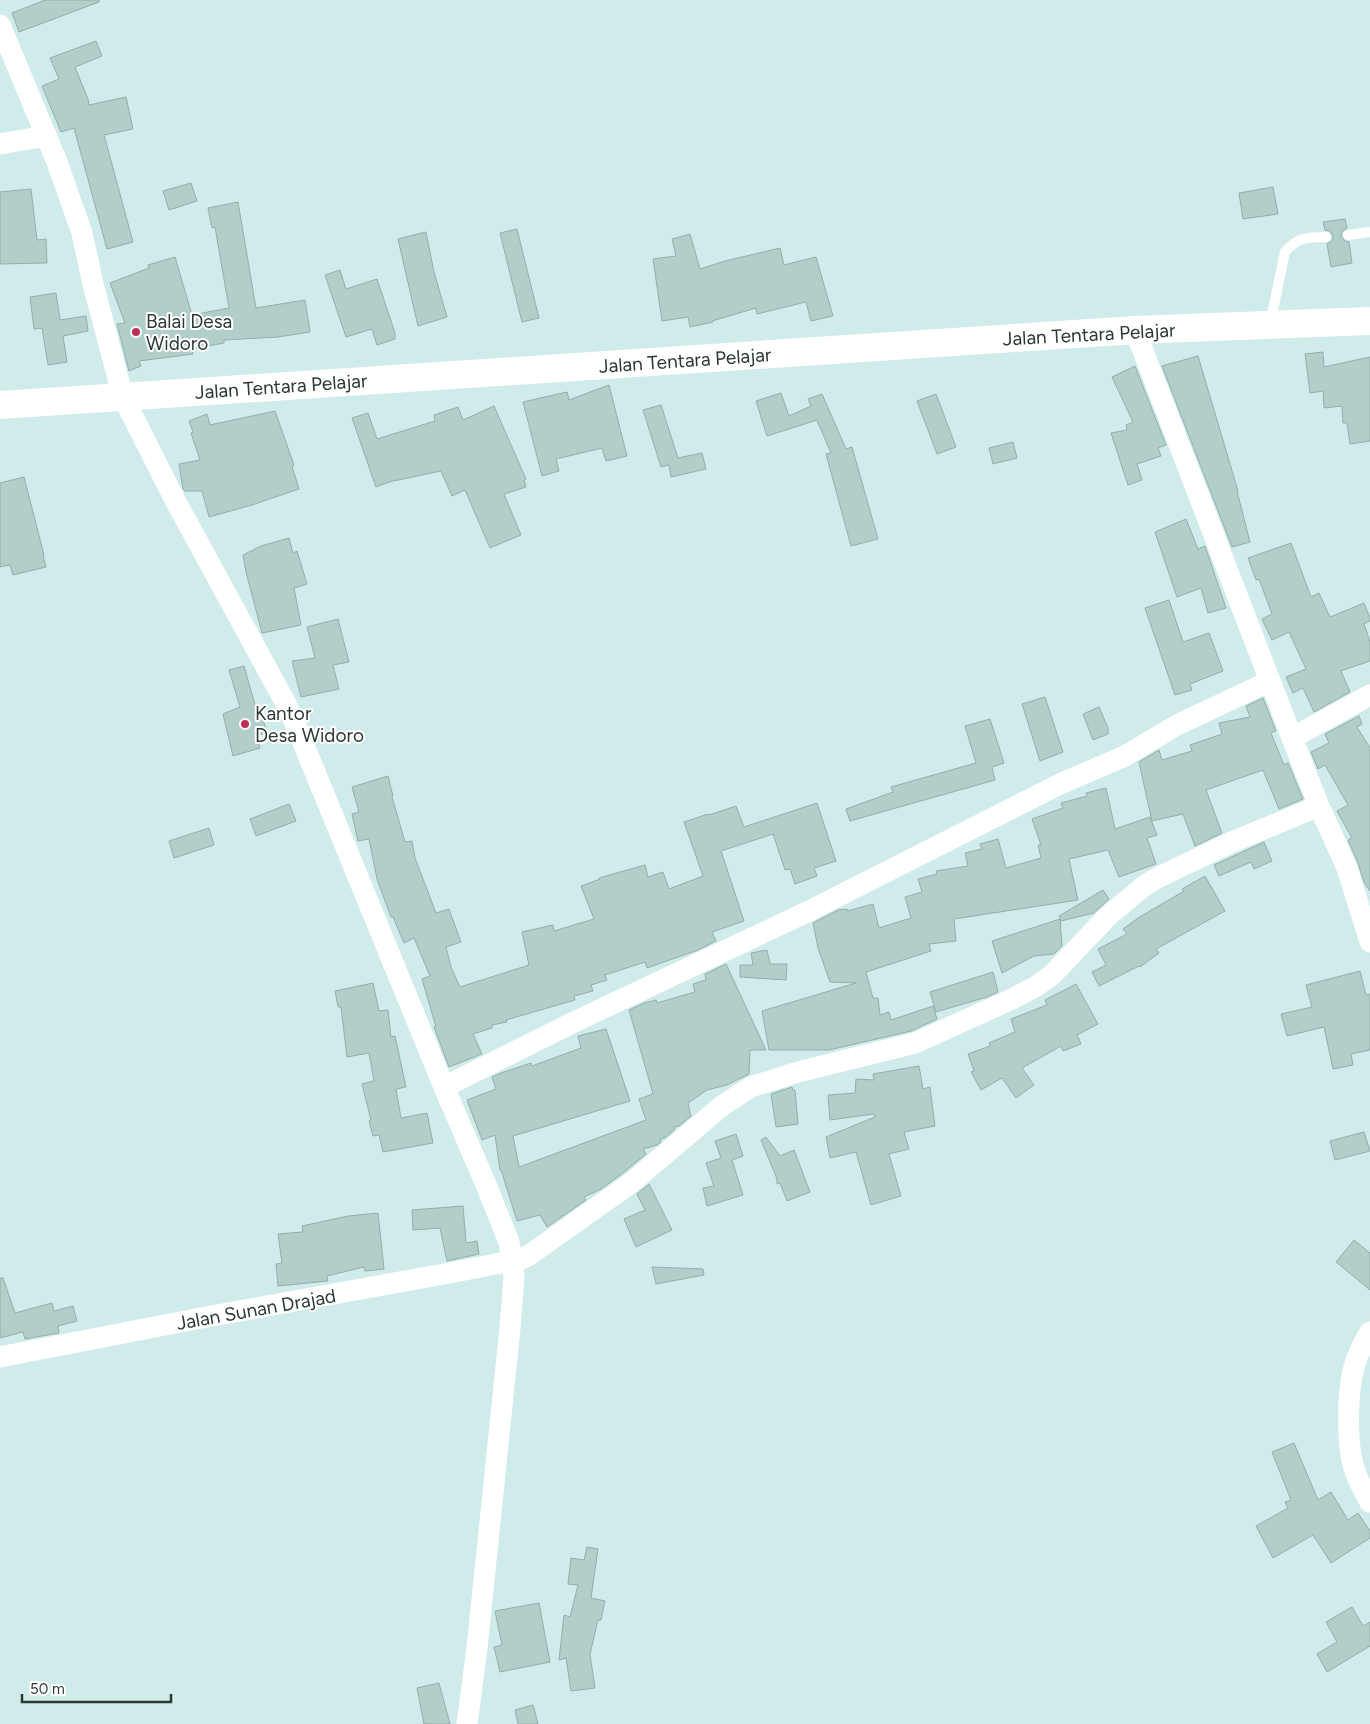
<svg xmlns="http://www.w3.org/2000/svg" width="1370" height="1724" font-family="Figtree,sans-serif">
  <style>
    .building { fill: #b2cecb; stroke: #92aeab }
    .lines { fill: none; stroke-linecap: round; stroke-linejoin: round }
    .lane { stroke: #fff; stroke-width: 10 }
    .street { stroke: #fff; stroke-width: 21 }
    .primary { stroke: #fff; stroke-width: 28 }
    .poi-dot { fill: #bf3057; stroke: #fff; stroke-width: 2 }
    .labels { text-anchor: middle; stroke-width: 4; stroke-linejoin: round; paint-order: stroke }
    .poi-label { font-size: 19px; fill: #2d3937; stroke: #fff; text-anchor: start }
    .street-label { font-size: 19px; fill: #2d3937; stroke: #fff }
  </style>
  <rect width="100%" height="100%" fill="#d0ecea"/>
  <path class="building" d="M 45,0 L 99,0 L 99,2 L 19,32 L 12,13 Z
    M 96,41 L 102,56 L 75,67 L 88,99 L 89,105 L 126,97 L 133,129 L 104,135 L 133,242 L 107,249 L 74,128 L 61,132 L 42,86 L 59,79 L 50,58 Z
    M 191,183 L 197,201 L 169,210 L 163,191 Z
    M 1273,187 L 1278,214 L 1243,219 L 1239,193 Z
    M 31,189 L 37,240 L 46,239 L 47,263 L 0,264 L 0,192 Z
    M 238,202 L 256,308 L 305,300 L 310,332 L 278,337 L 224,340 L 224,343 L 192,349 L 193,354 L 139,361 L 141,366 L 129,371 L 117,324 L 125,323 L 110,283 L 149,268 L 148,265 L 175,257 L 192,315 L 229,308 L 215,227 L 212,228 L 208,208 Z
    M 1345,219 L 1347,228 L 1342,232 L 1341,236 L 1345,241 L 1349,242 L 1352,263 L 1331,267 L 1327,244 L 1332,241 L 1333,236 L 1330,231 L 1325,230 L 1323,222 Z
    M 517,229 L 539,318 L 522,322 L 500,233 Z
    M 426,232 L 434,272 L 447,317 L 418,326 L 398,239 Z
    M 690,234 L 700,269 L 725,261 L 780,248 L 784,265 L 816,257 L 833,316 L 811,321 L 806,302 L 757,314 L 756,308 L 712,321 L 713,322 L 690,327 L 688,317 L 662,321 L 653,259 L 676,256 L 672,239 Z
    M 340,270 L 346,289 L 377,279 L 395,333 L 395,339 L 377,345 L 372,329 L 346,337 L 325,275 Z
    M 56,293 L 60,320 L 86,316 L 88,331 L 63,336 L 67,362 L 48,365 L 42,328 L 34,329 L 30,297 Z
    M 1323,352 L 1324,367 L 1370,357 L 1370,441 L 1350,444 L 1347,423 L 1343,423 L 1342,406 L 1324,408 L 1323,391 L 1310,393 L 1305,354 Z
    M 1198,356 L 1238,491 L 1237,491 L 1250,542 L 1232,547 L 1162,366 Z
    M 1135,366 L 1166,445 L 1158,448 L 1161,456 L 1137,464 L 1142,480 L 1128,485 L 1111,433 L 1127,430 L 1126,425 L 1133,422 L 1112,377 Z
    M 609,385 L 627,456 L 606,461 L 602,448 L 556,459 L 559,471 L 542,476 L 523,402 L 567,392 L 569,400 Z
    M 781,393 L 789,416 L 811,406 L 808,399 L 822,394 L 846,449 L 852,447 L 878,539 L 851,546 L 826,454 L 831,453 L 817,420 L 767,436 L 756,401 Z
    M 936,394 L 956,447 L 937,454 L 917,401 Z
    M 661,405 L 678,458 L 702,453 L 706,469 L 671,477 L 669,465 L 661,467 L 643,410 Z
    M 494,406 L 526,479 L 524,480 L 526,487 L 504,494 L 521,535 L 490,548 L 465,490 L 452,496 L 441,471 L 389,482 L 376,487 L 352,418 L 368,413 L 377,439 L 435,421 L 434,415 L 458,407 L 463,420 Z
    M 275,411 L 294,465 L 292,466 L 299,489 L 252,505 L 209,517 L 202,491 L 185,491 L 183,489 L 179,464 L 200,460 L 191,433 L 193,432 L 189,421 L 207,414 L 210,425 Z
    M 1013,442 L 1017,458 L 993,464 L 989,448 Z
    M 24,477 L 44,555 L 43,555 L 46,567 L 13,575 L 10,565 L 0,567 L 0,483 Z
    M 1186,519 L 1198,549 L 1205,546 L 1226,608 L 1208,613 L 1201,588 L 1177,597 L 1155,532 Z
    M 289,538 L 293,553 L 297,551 L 307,584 L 294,588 L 301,625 L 262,633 L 246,572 L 243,555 L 261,546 Z
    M 1291,543 L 1311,597 L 1319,593 L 1330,617 L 1364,603 L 1370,618 L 1370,621 L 1364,624 L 1370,642 L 1370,661 L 1341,671 L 1350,692 L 1314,712 L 1303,688 L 1293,693 L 1286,677 L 1306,669 L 1289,632 L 1272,640 L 1262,619 L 1272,614 L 1259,579 L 1256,580 L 1248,558 Z
    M 1169,600 L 1183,642 L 1209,633 L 1223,671 L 1190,684 L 1192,690 L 1175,695 L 1145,608 Z
    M 338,619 L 349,662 L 333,665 L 339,689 L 301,697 L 292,661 L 315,658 L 307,627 Z
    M 244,666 L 258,715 L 261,714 L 267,732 L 256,736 L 260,748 L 233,756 L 223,714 L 240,707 L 229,670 Z
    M 1045,697 L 1063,752 L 1040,761 L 1022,704 Z
    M 1263,698 L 1276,731 L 1271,733 L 1284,765 L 1288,763 L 1303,799 L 1279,809 L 1263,770 L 1206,790 L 1222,833 L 1195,846 L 1183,814 L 1152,821 L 1139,762 L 1159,750 L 1162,760 L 1192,751 L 1190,745 L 1222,734 L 1219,723 L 1250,717 L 1246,706 Z
    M 1099,707 L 1108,728 L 1108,734 L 1093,740 L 1083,714 Z
    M 1359,716 L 1362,724 L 1357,727 L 1370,748 L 1370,891 L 1364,882 L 1358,863 L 1348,840 L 1352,838 L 1337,811 L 1348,805 L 1325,765 L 1318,769 L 1311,752 L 1329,743 L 1325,734 Z
    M 990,719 L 1004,763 L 992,767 L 995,780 L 850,821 L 846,809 L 893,792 L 891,787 L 976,763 L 965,726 Z
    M 388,776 L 393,796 L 392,797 L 405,842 L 412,841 L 415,858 L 436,913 L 449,909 L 461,942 L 446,947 L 451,967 L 460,987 L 529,965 L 522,932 L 553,925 L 554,931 L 594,919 L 581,886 L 600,879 L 599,878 L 645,865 L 648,877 L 663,872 L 669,889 L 703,876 L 684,822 L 708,814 L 709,815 L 736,806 L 744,827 L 817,803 L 836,861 L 814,868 L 817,876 L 795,884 L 790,869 L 785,870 L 773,834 L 721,851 L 744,921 L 712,932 L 716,941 L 698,950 L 647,968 L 645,962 L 605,975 L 607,980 L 591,985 L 593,991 L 574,996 L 575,1000 L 506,1020 L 507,1022 L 492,1025 L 492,1028 L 473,1034 L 482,1054 L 449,1067 L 434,1027 L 436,1027 L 422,979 L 430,976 L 414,938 L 404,943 L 393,917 L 391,917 L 377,879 L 369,839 L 358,841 L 352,814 L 359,812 L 352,787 Z
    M 1106,788 L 1115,829 L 1150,817 L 1157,835 L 1147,838 L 1156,864 L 1119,877 L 1108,850 L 1069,859 L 1078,900 L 954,919 L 956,941 L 929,944 L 931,951 L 866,972 L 873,998 L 878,998 L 880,1015 L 889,1012 L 891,1020 L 933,1006 L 937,1019 L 911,1031 L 829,1050 L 769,1050 L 762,1011 L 856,983 L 830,982 L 818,948 L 813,923 L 838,910 L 847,909 L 847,911 L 873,904 L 879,928 L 911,918 L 905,897 L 922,892 L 918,879 L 937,874 L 936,871 L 968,866 L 965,853 L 982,849 L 980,844 L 998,839 L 1006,868 L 1041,858 L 1038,845 L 1041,845 L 1032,819 L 1063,808 L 1061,803 L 1087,796 L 1086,793 Z
    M 289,804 L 296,821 L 256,836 L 250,819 Z
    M 209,828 L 214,845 L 174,858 L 169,841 Z
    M 1264,842 L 1272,861 L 1254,869 L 1251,862 L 1219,876 L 1214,865 Z
    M 1205,876 L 1225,911 L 1156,949 L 1159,953 L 1140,967 L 1139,966 L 1099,986 L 1092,972 L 1106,965 L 1098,949 L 1127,934 L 1123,929 L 1138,918 L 1184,891 L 1182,889 Z
    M 1103,890 L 1109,899 L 1094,913 L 1061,921 L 1059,916 Z
    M 1060,919 L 1062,946 L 1054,954 L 1034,956 L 1002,973 L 992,941 Z
    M 767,950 L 770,964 L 787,964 L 786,980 L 740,977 L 740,965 L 753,965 L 751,953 Z
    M 726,964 L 766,1050 L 750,1050 L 749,1074 L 727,1085 L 707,1090 L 688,1103 L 691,1116 L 679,1126 L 674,1127 L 675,1129 L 665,1138 L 660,1139 L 661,1142 L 657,1145 L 643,1149 L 646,1154 L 623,1173 L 601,1189 L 584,1197 L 586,1200 L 547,1227 L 540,1215 L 517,1221 L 501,1170 L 500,1170 L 495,1135 L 482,1140 L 467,1100 L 496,1089 L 492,1077 L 501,1073 L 531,1063 L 532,1066 L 581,1048 L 578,1036 L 606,1029 L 630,1101 L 513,1136 L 519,1167 L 646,1120 L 639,1099 L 653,1094 L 629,1010 L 644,1003 L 656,1000 L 657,1003 L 695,992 L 693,984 L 706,980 L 705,974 Z
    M 1360,971 L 1366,995 L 1370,994 L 1370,1050 L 1351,1054 L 1353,1065 L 1333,1069 L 1324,1027 L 1287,1036 L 1281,1014 L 1312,1007 L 1306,985 Z
    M 993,972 L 998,992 L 987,997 L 936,1012 L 930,992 Z
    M 373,983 L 379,1011 L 388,1010 L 391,1037 L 395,1036 L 406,1087 L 396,1089 L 401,1118 L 427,1113 L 433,1143 L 383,1152 L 379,1135 L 373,1136 L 369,1121 L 371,1120 L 362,1084 L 374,1081 L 369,1053 L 347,1057 L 341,1007 L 338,1007 L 335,991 Z
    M 1076,984 L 1098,1024 L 1077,1035 L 1081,1044 L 1063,1051 L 1061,1046 L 1022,1068 L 1034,1085 L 1016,1098 L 1002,1078 L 981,1090 L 971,1072 L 974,1071 L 968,1054 L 990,1046 L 989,1043 L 1015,1032 L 1011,1019 L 1047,1005 L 1045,1000 Z
    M 919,1066 L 923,1089 L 930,1087 L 935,1126 L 904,1132 L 909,1149 L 889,1154 L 901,1196 L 871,1205 L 856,1152 L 830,1158 L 826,1137 L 875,1117 L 874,1114 L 830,1120 L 828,1095 L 855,1093 L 856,1079 L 874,1080 L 873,1074 Z
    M 792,1087 L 793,1090 L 795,1090 L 798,1124 L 776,1127 L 771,1094 Z
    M 1364,1132 L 1370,1151 L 1335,1160 L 1330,1141 Z
    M 736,1134 L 743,1156 L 732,1160 L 743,1195 L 707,1206 L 703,1188 L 714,1186 L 706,1163 L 721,1158 L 715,1141 Z
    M 766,1137 L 780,1156 L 794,1150 L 810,1192 L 787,1201 L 780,1183 L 777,1184 L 777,1179 L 761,1140 Z
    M 649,1184 L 672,1230 L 636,1247 L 624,1219 L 645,1210 L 637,1194 Z
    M 463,1206 L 466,1243 L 477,1241 L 479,1254 L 447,1261 L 440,1228 L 413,1230 L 412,1210 Z
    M 378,1213 L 384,1269 L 365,1271 L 364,1267 L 327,1276 L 328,1281 L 278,1286 L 276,1264 L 282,1263 L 278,1234 L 303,1232 L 302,1226 L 348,1216 Z
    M 1354,1240 L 1370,1253 L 1370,1290 L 1336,1262 Z
    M 652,1267 L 703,1269 L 704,1275 L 656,1284 Z
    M 0,1278 L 3,1278 L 15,1313 L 52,1303 L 54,1311 L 73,1306 L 77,1321 L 58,1326 L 59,1333 L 25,1339 L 23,1332 L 0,1338 Z
    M 1294,1443 L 1318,1500 L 1331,1492 L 1348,1520 L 1358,1513 L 1370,1531 L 1370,1538 L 1331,1563 L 1313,1535 L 1273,1558 L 1256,1526 L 1288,1508 L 1285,1502 L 1291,1500 L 1272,1452 Z
    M 587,1547 L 598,1549 L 591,1598 L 605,1601 L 601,1620 L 598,1620 L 590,1654 L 595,1688 L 571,1691 L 566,1658 L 559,1660 L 564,1615 L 570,1617 L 578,1585 L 568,1584 L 571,1558 L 584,1560 Z
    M 539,1603 L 550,1662 L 500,1672 L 494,1647 L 502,1645 L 495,1611 Z
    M 1352,1607 L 1363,1626 L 1370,1622 L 1370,1646 L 1327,1672 L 1317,1654 L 1337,1642 L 1326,1622 Z
    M 439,1683 L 450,1724 L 424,1724 L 417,1688 Z
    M 533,1705 L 538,1724 L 518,1724 L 515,1710 Z"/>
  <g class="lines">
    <path class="lane" d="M 1348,235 L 1370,232
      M 1270,324 L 1285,252 C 1299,236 1306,238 1326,237"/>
    <path class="street" d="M 0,25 L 57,162 L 82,233 L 93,284 L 123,397 L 175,500 L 290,711 L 444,1087 L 487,1187 L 509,1242 L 514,1277 L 510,1328 L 477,1648 L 467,1724
      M 0,144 L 47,136
      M 1135,330 L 1292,738 L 1319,806 L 1347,868 L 1370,942
      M 1292,738 L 1370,695
      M 444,1087 L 574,1022 L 807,912 L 1062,783 L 1125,756 L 1177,725 L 1270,681
      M 1370,1332 C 1364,1342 1357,1356 1354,1367 C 1347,1393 1346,1446 1355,1471 C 1359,1482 1364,1492 1370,1502
      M 0,1357 L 201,1318 L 455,1272 L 521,1259 L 528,1256 L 631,1183 L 723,1105 L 751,1087 L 798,1072 L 915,1043 L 1010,1000 L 1035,987 L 1052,975 L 1108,916 L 1144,886 L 1157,878 L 1232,842 L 1319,806"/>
    <path class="primary" d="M 0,405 L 1135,330 L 1370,321"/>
  </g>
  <g class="poi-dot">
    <circle cx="136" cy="332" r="5"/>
    <circle cx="245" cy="724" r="5"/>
  </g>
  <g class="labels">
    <g class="poi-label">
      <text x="146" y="328">Balai Desa<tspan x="146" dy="22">Widoro</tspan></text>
      <text x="255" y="720">Kantor<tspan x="255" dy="22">Desa Widoro</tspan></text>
    </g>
    <g class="street-label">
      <text transform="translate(1089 334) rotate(-3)" y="7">Jalan Tentara Pelajar</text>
      <text transform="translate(685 360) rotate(-4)" y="7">Jalan Tentara Pelajar</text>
      <text transform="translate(281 386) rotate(-4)" y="7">Jalan Tentara Pelajar</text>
      <text transform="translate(256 1309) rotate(-10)" y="7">Jalan Sunan Drajad</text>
    </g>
  </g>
  <path d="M22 1694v8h149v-8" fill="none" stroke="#2d3937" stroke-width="2.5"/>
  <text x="30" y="1694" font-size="15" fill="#2d3937" stroke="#ffffff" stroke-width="4" paint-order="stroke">50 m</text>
</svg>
